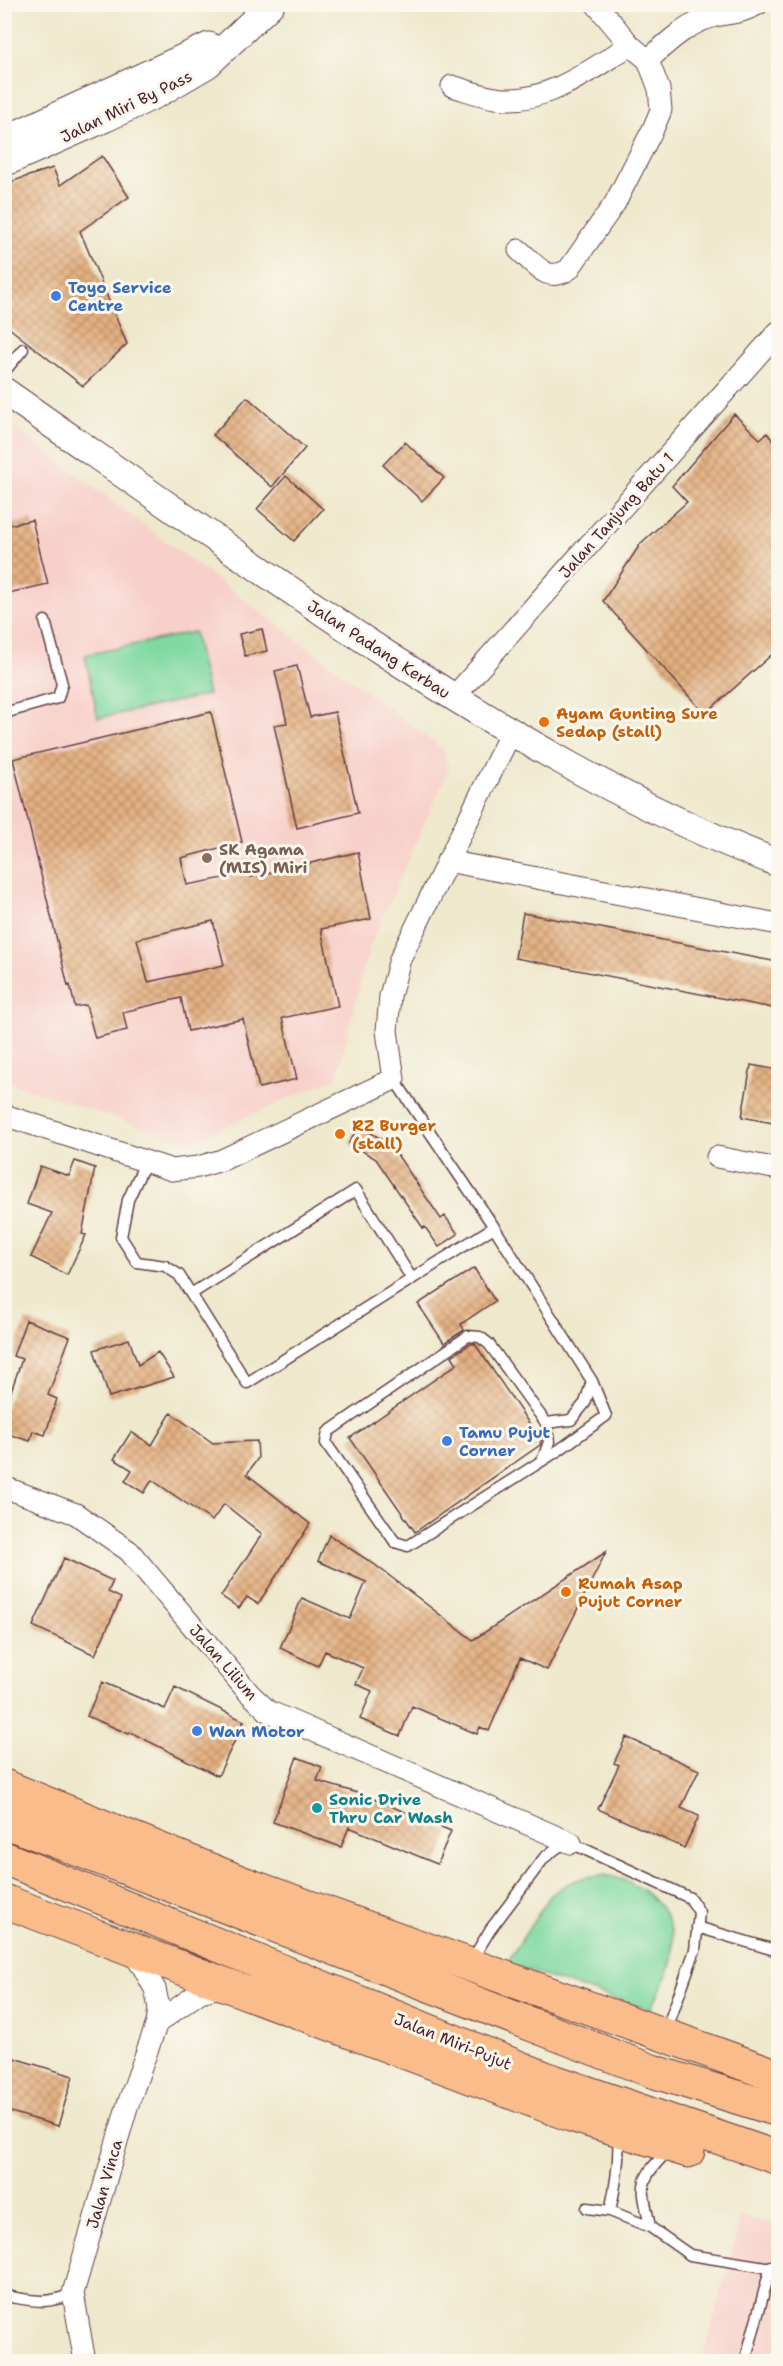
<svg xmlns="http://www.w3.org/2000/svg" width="783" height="2366" font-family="'Shantell Sans',sans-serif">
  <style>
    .built { fill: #f7d0ca }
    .green { fill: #7fd9a0; stroke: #647c66; stroke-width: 1.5 }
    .building { fill: url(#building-cross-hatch); fill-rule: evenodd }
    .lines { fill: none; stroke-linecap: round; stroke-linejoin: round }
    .service-casing { stroke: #633d43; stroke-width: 13 }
    .minor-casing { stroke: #633d43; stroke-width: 23 }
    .tertiary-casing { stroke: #633d43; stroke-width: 29 }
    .trunk-casing { stroke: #633d43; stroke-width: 35 }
    .service { stroke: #fff; stroke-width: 10 }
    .minor { stroke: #fff; stroke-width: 21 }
    .tertiary { stroke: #fff; stroke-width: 27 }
    .trunk { stroke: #fabc8b; stroke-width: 33 }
    .shop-dot { fill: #3f7fe0; stroke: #fbf7ec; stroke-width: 2 }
    .food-dot { fill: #e8710a; stroke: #fbf7ec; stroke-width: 2 }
    .education-dot { fill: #8d6e63; stroke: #fbf7ec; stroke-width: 2 }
    .culture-dot { fill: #0f9aa8; stroke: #fbf7ec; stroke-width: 2 }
    .labels { text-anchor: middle; stroke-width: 6; stroke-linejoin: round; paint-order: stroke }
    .street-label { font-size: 16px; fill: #4a1f2b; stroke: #fbf7ec }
    .shop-label { font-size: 16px; font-weight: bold; fill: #366cbe; stroke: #fbf7ec; text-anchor: start }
    .food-label { font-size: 16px; font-weight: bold; fill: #c56008; stroke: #fbf7ec; text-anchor: start }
    .education-label { font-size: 16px; font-weight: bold; fill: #785e54; stroke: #fbf7ec; text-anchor: start }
    .culture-label { font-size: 16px; font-weight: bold; fill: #0d838f; stroke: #fbf7ec; text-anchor: start }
  </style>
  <defs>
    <pattern id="building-cross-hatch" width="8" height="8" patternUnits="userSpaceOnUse" patternTransform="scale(1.5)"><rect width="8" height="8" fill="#e4b182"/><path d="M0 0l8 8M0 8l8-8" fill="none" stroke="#bb8f6b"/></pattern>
  </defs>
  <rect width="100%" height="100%" fill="#fbf7ec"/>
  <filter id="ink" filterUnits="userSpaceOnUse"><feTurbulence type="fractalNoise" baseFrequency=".0167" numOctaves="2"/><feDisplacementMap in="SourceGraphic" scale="12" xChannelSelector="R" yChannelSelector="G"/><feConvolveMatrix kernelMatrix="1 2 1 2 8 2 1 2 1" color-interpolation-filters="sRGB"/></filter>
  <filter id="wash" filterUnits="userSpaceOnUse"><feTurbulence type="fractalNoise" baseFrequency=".008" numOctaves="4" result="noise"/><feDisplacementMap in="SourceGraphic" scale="24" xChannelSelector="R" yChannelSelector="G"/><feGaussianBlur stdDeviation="1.35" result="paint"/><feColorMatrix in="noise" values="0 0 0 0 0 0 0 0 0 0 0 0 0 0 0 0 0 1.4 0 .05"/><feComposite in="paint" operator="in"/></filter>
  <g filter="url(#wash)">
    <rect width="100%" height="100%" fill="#eee8cc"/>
    <path class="built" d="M 4,420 L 443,749 L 449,769 L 369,948 L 337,1077 L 189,1143 L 5,1081 Z
      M 741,2216 L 778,2226 L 778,2361 L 702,2362 Z"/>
    <path class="green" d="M 194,632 L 208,695 L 98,718 L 85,655 Z
      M 604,1875 C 645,1881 680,1915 672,1959 C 668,1977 658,1994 650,2010 L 506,1964 L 550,1896 C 567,1882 582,1876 604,1875 Z"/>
    <g id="blocks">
      <path class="building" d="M 102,156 L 129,197 L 80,231 L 127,344 L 83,386 L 4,324 L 4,184 L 53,168 L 60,185 Z
        M 247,397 L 305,448 L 272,487 L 213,435 Z
        M 734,414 L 760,439 L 767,433 L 778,447 L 778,649 L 705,714 L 603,601 L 641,543 L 687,502 L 672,486 Z
        M 405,442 L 444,478 L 422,501 L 383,465 Z
        M 286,476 L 323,509 L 294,541 L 257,509 Z
        M 32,520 L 48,584 L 4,594 L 4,526 Z
        M 262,629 L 267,651 L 245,656 L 239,634 Z
        M 297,666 L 310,717 L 335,712 L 358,813 L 297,828 L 274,725 L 287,723 L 275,671 Z
        M 211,712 L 242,842 L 181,858 L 187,885 L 250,873 L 251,877 L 358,852 L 371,919 L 321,929 L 338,1006 L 282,1018 L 297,1079 L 259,1088 L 243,1019 L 188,1031 L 181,998 L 123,1012 L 127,1030 L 95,1038 L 86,1005 L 75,1007 L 70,985 L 68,986 L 13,759 ZM 213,921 L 224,965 L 148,982 L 137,939 Z
        M 523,913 L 778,962 L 778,1009 L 515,958 Z
        M 751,1065 L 778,1070 L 778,1124 L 742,1117 Z
        M 359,1126 L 390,1144 L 441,1219 L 445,1216 L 458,1234 L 439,1247 L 425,1227 L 423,1228 L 376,1159 L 349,1143 Z
        M 75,1161 L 95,1168 L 82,1234 L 86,1235 L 67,1275 L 31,1257 L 52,1213 L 27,1204 L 40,1166 L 69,1176 Z
        M 474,1268 L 495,1301 L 461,1324 L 464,1330 L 444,1343 L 418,1304 Z
        M 26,1320 L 70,1337 L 48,1395 L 57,1399 L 45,1435 L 33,1431 L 30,1441 L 4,1433 L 4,1412 L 22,1359 L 13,1356 Z
        M 129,1339 L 138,1365 L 158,1352 L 174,1377 L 109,1397 L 94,1350 Z
        M 470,1344 L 475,1344 L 541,1441 L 540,1445 L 415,1532 L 350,1438 L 457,1364 L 452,1356 Z
        M 171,1413 L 213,1443 L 257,1441 L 258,1458 L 247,1474 L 310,1524 L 258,1604 L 247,1597 L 239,1608 L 221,1596 L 262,1534 L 224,1504 L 212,1521 L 152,1480 L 144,1493 L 125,1481 L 132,1470 L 114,1459 L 131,1432 L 152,1445 Z
        M 329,1535 L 374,1564 L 473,1640 L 606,1552 L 547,1670 L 520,1658 L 489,1731 L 480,1727 L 477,1734 L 412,1706 L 400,1736 L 360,1719 L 372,1691 L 356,1684 L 363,1668 L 325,1651 L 318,1666 L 280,1648 L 302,1598 L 350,1619 L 366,1582 L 318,1561 Z
        M 64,1558 L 113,1581 L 108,1592 L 121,1598 L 95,1655 L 33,1626 Z
        M 102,1682 L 165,1709 L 175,1687 L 244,1721 L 218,1776 L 130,1732 L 129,1734 L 87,1716 Z
        M 626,1737 L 699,1770 L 681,1808 L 699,1816 L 684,1848 L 598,1809 L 619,1765 L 614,1763 Z
        M 297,1757 L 322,1767 L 317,1781 L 361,1794 L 451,1831 L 437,1864 L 349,1827 L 341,1847 L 273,1822 Z
        M 4,2055 L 73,2076 L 58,2126 L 4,2110 Z"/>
    </g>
  </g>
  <g filter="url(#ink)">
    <use href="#blocks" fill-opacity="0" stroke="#633d43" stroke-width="1.5"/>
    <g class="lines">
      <defs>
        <path id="service" d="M 4,372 L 23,349
          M 4,713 L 58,698 L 62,684 L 45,621
          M 394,1079 L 494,1227 L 592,1381 L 606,1416 L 559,1450 L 408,1546 L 395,1542 L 326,1443 L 328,1432 L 468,1336 L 480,1337 L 489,1344 L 546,1423 L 549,1442 L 542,1461
          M 145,1163 L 128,1200 L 121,1237 L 137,1262 L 165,1266 L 179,1275 L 247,1383 L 494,1227
          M 191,1294 L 356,1190 L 412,1279
          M 546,1423 L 571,1420 L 585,1403 L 592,1381
          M 697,1927 L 778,1951
          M 470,1963 L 490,1930 L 544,1858 L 558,1847 L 571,1843 L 690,1898 L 699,1912 L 695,1950 L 666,2031
          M 587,2208 L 610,2211 L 650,2227 L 690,2255 L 778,2269
          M 610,2211 C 616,2185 620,2161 618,2134
          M 650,2227 C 642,2185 636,2182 669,2150
          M 4,2296 C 31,2300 47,2306 73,2293
          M 745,2362 L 771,2266"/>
        <path id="minor" d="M 648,60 C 667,43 686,24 712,17 C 727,13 744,13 758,4
          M 452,86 C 466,90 481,96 496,98 C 544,106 592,69 630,45
          M 519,250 C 536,265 547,284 569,269 L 615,203 L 653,129 L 661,110 L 659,89 L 648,60 L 630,45 L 596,4
          M 453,698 L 778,332
          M 447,861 L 778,924
          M 4,1115 L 172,1170 L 198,1167 L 222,1160 L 394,1079 L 387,1031 L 390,996 L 400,959 L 511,732
          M 717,1157 L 778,1169
          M 4,1487 L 76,1514 L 129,1551 L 249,1693 L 268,1711 L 571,1843
          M 157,2023 L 200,1992 L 228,1985
          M 85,2362 L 73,2293 L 127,2107 L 157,2023 L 159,2008 L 155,1989 L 143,1967 L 130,1949"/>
        <path id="tertiary" d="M 4,140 L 209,46
          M 4,163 L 106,118 L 157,94 L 208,64 L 271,4
          M 4,391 C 129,478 253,567 380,650 C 506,732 637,810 778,863"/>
        <path id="trunk" d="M 4,1786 L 240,1882 L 778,2076
          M 4,1821 L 652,2071 L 778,2110
          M 4,1858 L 545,2078 L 778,2158
          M 4,1901 L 571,2115 L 688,2151"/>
      </defs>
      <use href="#service" class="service-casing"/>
      <use href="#minor" class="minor-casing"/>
      <use href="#tertiary" class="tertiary-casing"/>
      <use href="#trunk" class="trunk-casing"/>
      <use href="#service" class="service"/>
      <use href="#minor" class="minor"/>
      <use href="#tertiary" class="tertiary"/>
      <use href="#trunk" class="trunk"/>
    </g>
  </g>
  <g class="shop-dot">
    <circle cx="56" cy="296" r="6"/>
    <circle cx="447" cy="1441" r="6"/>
    <circle cx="197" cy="1731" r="6"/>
  </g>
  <g class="food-dot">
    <circle cx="544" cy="722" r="6"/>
    <circle cx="340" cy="1134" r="6"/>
    <circle cx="566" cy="1592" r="6"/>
  </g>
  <circle class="education-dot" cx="207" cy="858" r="6"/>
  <circle class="culture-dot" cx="317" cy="1808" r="6"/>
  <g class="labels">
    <g class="street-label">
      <text transform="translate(126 106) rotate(-26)" y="6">Jalan Miri By Pass</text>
      <text transform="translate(616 515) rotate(-48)" y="6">Jalan Tanjung Batu 1</text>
      <text transform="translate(379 649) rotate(33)" y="6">Jalan Padang Kerbau</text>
      <text transform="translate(224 1662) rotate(49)" y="6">Jalan Lilium</text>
      <text transform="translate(453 2041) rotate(22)" y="6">Jalan Miri-Pujut</text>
      <text transform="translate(104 2184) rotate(-74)" y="6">Jalan Vinca</text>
    </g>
    <g class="shop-label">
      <text x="68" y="293">Toyo Service<tspan x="68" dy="18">Centre</tspan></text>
      <text x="459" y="1438">Tamu Pujut<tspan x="459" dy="18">Corner</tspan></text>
      <text x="209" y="1737">Wan Motor</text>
    </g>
    <g class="food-label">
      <text x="556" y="719">Ayam Gunting Sure<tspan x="556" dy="18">Sedap (stall)</tspan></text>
      <text x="352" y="1131">RZ Burger<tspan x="352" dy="18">(stall)</tspan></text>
      <text x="578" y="1589">Rumah Asap<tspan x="578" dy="18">Pujut Corner</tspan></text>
    </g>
    <g class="education-label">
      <text x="219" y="855">SK Agama<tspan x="219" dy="18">(MIS) Miri</tspan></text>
    </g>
    <g class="culture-label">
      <text x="329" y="1805">Sonic Drive<tspan x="329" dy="18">Thru Car Wash</tspan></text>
    </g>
  </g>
  <rect width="783" height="2366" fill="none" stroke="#fbf7ec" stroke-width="24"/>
</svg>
